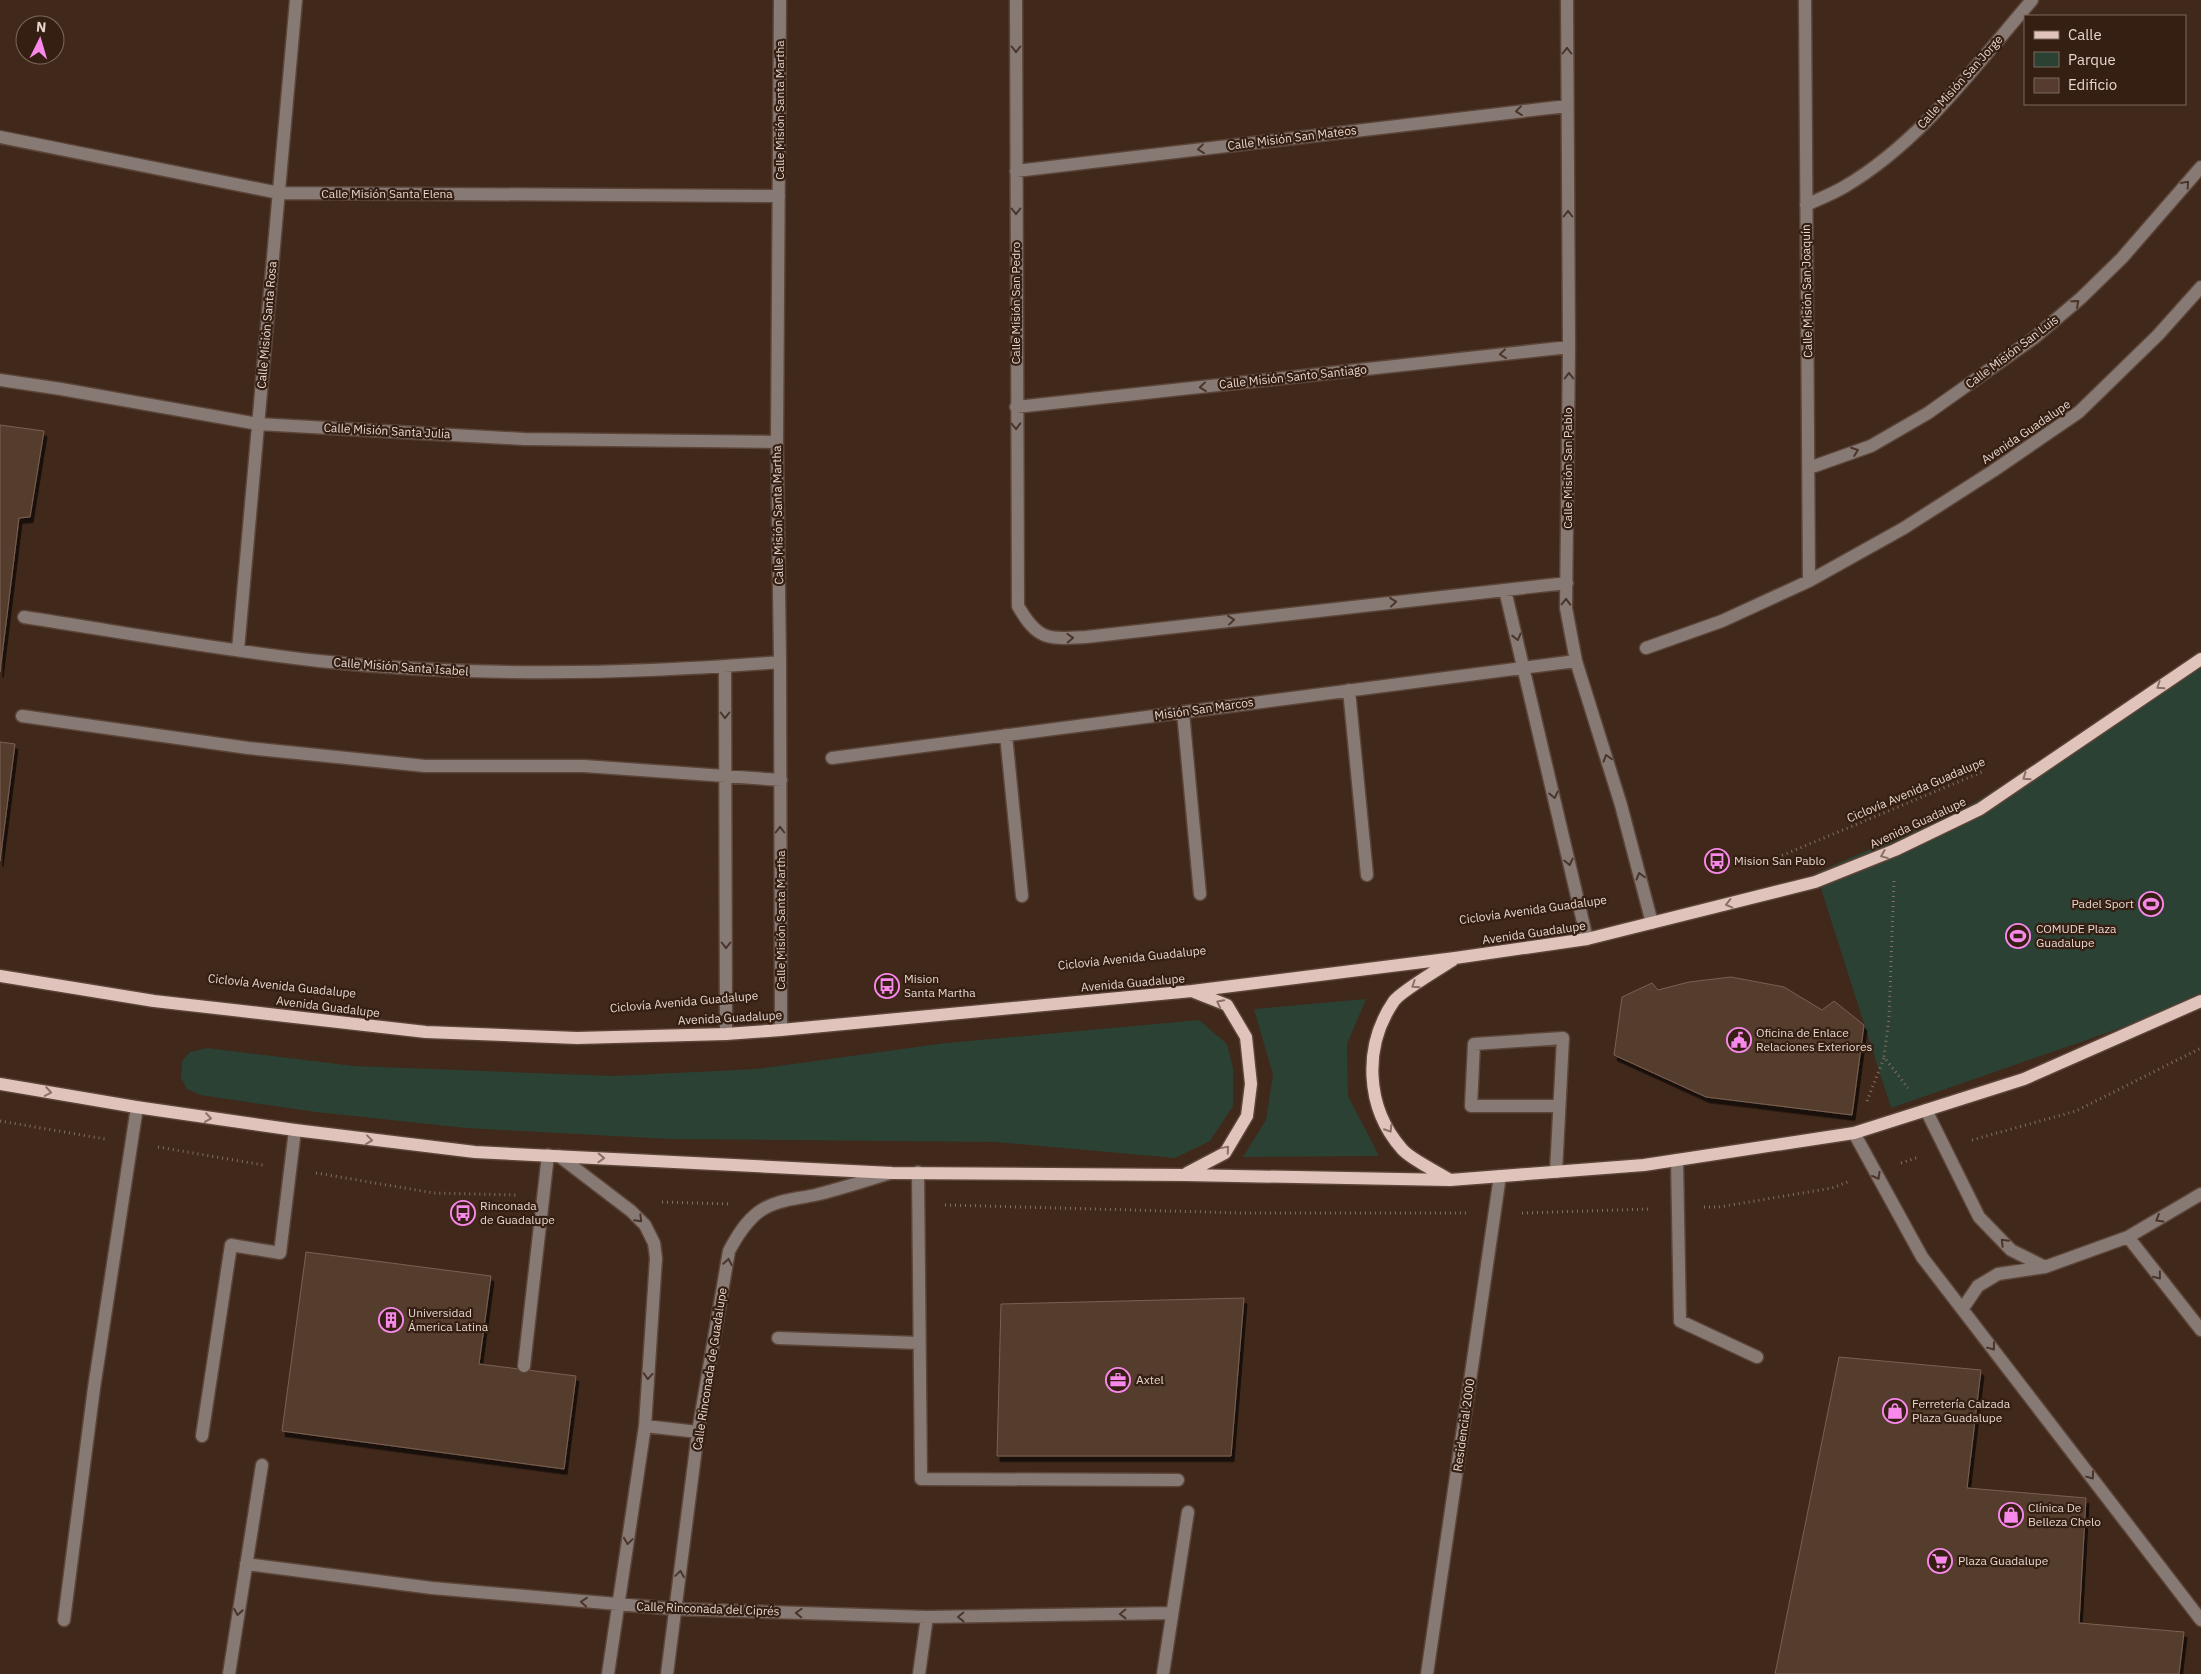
<svg xmlns="http://www.w3.org/2000/svg" width="2201" height="1674" font-family="'IBM Plex Sans',sans-serif">
  <style>
    .green { fill: #2b4134 }
    .building { fill: #553c2f; stroke: #7b6051; filter: url(#shadow) }
    .lines { fill: none; stroke-linecap: round; stroke-linejoin: round }
    .minor-casing { stroke: #5b4438; stroke-width: 15 }
    .major-casing { stroke: #5b4438; stroke-width: 15 }
    .path { stroke: #836f64; stroke-width: 3; stroke-dasharray: 1 4; stroke-linecap: butt }
    .minor { stroke: #877974; stroke-width: 12 }
    .major { stroke: #e0c3ba; stroke-width: 12 }
    .oneway { stroke: #4a352a }
    .oneway2 { stroke: #8a7066 }
    .labels { text-anchor: middle; stroke-width: 4.5; stroke-linejoin: round; paint-order: stroke }
    .street-label { font-size: 12px; fill: #e6d6ce; stroke: #351e12 }
    .poi-label { font-size: 12px; fill: #e6d6ce; stroke: #351e12; text-anchor: start }
  </style>
  <defs>
    <filter id="shadow"><feDropShadow dx="3" dy="5.5" stdDeviation="0" flood-color="#0009"/></filter>
  </defs>
  <rect width="100%" height="100%" fill="#40281b"/>
  <path class="green" d="M 2201,663 L 2201,1000 L 1891,1108 L 1816,873 L 1972,804 Z
    M 1366,999 L 1347,1044 L 1348,1096 L 1379,1156 L 1243,1157 L 1266,1120 L 1273,1075 L 1254,1009 Z
    M 1199,1020 L 1227,1044 L 1233,1068 L 1233,1106 L 1210,1141 L 1175,1158 L 995,1142 L 669,1139 L 466,1128 L 316,1112 L 200,1095 L 187,1089 L 181,1078 L 182,1061 L 190,1052 L 207,1048 L 354,1066 L 613,1076 L 757,1069 L 946,1043 Z"/>
  <path class="building" d="M 0,425 L 44,431 L 30,517 L 19,518 L 0,672 Z
    M 0,742 L 15,744 L 0,861 Z
    M 1731,977 L 1784,987 L 1822,1010 L 1834,1001 L 1864,1025 L 1852,1115 L 1706,1097 L 1614,1055 L 1622,997 L 1652,983 L 1658,990 L 1689,982 Z
    M 306,1252 L 491,1276 L 479,1364 L 576,1376 L 564,1469 L 282,1431 Z
    M 1244,1298 L 1231,1456 L 997,1456 L 1001,1304 Z
    M 1839,1357 L 1981,1370 L 1967,1488 L 2086,1498 L 2079,1623 L 2184,1632 L 2179,1674 L 1775,1674 Z"/>
  <g class="lines">
    <defs>
      <path id="minor" d="M 780,0 L 777,442 L 780,662 L 781,1030
        M 1016,0 L 1018,606 C 1038,641 1048,639 1086,637 L 1567,583
        M 1567,0 L 1569,347 L 1566,608 L 1576,661 L 1621,805 L 1652,923
        M 1805,0 L 1809,581
        M 0,137 L 279,193 L 779,196
        M 1016,171 L 1567,106
        M 1806,205 C 1819,199 1832,194 1844,187 C 1921,142 1975,66 2032,0
        M 0,380 L 61,389 L 258,424 L 524,439 L 777,442
        M 1016,407 L 1569,347
        M 1809,468 L 1871,446 L 1928,413 L 2034,338 L 2081,298 L 2122,258 L 2201,167
        M 1505,590 L 1587,939
        M 24,617 C 122,632 220,650 319,661 C 473,677 626,675 780,662
        M 1646,648 L 1722,621 L 1809,581 L 1904,528 L 1993,471 L 2079,412 L 2158,335 L 2201,287
        M 238,650 L 296,0
        M 725,667 L 726,1034
        M 1349,690 L 1367,875
        M 1183,712 L 1200,894
        M 22,716 L 248,748 L 425,766 L 584,766 L 781,780
        M 1006,735 L 1022,896
        M 832,758 L 1576,661
        M 1926,1110 L 1979,1217 L 2011,1250 L 2045,1267
        M 1854,1133 L 1922,1257 L 2201,1620
        M 559,1156 L 631,1211 L 645,1225 L 654,1243 L 656,1258 L 645,1426 L 608,1674
        M 1677,1160 L 1680,1321 L 1757,1357
        M 918,1172 L 921,1479 L 1178,1480
        M 1556,1172 L 1563,1038 L 1474,1044 L 1471,1106 L 1559,1106
        M 2128,1237 L 2201,1330
        M 1963,1308 L 1978,1286 L 1998,1274 L 2045,1267 L 2128,1237 L 2201,1194
        M 778,1338 L 919,1343
        M 524,1366 L 548,1155
        M 645,1426 L 698,1432
        M 202,1436 L 231,1245 L 280,1253 L 295,1130
        M 246,1564 L 432,1588 L 675,1609 L 927,1617 L 1172,1613
        M 64,1620 L 94,1388 L 137,1107
        M 229,1674 L 262,1465
        M 667,1674 L 698,1432 L 729,1251 C 737,1236 746,1221 760,1211 C 776,1200 796,1199 815,1195 C 840,1189 865,1181 890,1173
        M 919,1674 L 927,1617
        M 1163,1674 L 1188,1512
        M 1427,1674 L 1500,1176"/>
      <path id="major" d="M 0,976 L 154,1001 L 426,1032 L 577,1038 L 726,1034 L 781,1030 L 1192,991 L 1455,958 L 1587,939 L 1815,882 L 1895,850 L 1980,809 L 2201,659
        M 0,1084 L 136,1107 L 295,1130 L 475,1152 L 892,1173 L 1185,1175 L 1450,1180 L 1644,1165 L 1854,1133 L 2024,1079 L 2201,1001
        M 1187,1173 L 1225,1153 L 1247,1116 L 1251,1084 L 1246,1037 L 1227,1005 L 1194,992
        M 1450,1180 C 1438,1172 1410,1159 1402,1149 C 1365,1107 1363,1046 1394,1001 C 1400,992 1442,967 1453,960"/>
    </defs>
    <use href="#minor" class="minor-casing"/>
    <use href="#major" class="major-casing"/>
    <path class="path" d="M 1759,865 L 1982,772
      M 1894,881 L 1889,1018 L 1884,1057 L 1908,1088
      M 1867,1101 L 1884,1058
      M 0,1121 L 105,1139
      M 1972,1140 L 2076,1111 L 2201,1048
      M 158,1147 L 263,1165
      M 1901,1163 L 1919,1157
      M 316,1173 L 434,1193 L 516,1195
      M 662,1202 L 728,1204
      M 945,1205 L 1243,1213 L 1468,1213
      M 1704,1207 L 1719,1207 L 1832,1188 L 1850,1181
      M 1522,1213 L 1651,1209"/>
    <use href="#minor" class="minor"/>
    <use href="#major" class="major"/>
  </g>
  <defs><path id="oneway-chevron" d="M-2-3.5L2.5 0L-2 3.5" fill="none" stroke-width="1.6" stroke-linecap="round" stroke-linejoin="round" transform="scale(1.25)"/></defs>
  <g class="oneway">
    <use href="#oneway-chevron" transform="translate(1016 49) rotate(90)"/>
    <use href="#oneway-chevron" transform="translate(1567 51) rotate(-90)"/>
    <use href="#oneway-chevron" transform="translate(1519 111) rotate(173)"/>
    <use href="#oneway-chevron" transform="translate(1201 149) rotate(173)"/>
    <use href="#oneway-chevron" transform="translate(2186 184) rotate(-49)"/>
    <use href="#oneway-chevron" transform="translate(1016 211) rotate(90)"/>
    <use href="#oneway-chevron" transform="translate(1568 214) rotate(-90)"/>
    <use href="#oneway-chevron" transform="translate(2076 303) rotate(-41)"/>
    <use href="#oneway-chevron" transform="translate(1503 354) rotate(174)"/>
    <use href="#oneway-chevron" transform="translate(1569 376) rotate(-90)"/>
    <use href="#oneway-chevron" transform="translate(1203 387) rotate(174)"/>
    <use href="#oneway-chevron" transform="translate(1016 426) rotate(89)"/>
    <use href="#oneway-chevron" transform="translate(1855 451) rotate(-20)"/>
    <use href="#oneway-chevron" transform="translate(1393 602) rotate(-6)"/>
    <use href="#oneway-chevron" transform="translate(1566 602) rotate(-89)"/>
    <use href="#oneway-chevron" transform="translate(1231 620) rotate(-6)"/>
    <use href="#oneway-chevron" transform="translate(1517 637) rotate(76)"/>
    <use href="#oneway-chevron" transform="translate(1070 638) rotate(-3)"/>
    <use href="#oneway-chevron" transform="translate(725 715) rotate(90)"/>
    <use href="#oneway-chevron" transform="translate(1607 758) rotate(-107)"/>
    <use href="#oneway-chevron" transform="translate(1554 795) rotate(77)"/>
    <use href="#oneway-chevron" transform="translate(780 830) rotate(-90)"/>
    <use href="#oneway-chevron" transform="translate(1569 862) rotate(77)"/>
    <use href="#oneway-chevron" transform="translate(1640 876) rotate(-105)"/>
    <use href="#oneway-chevron" transform="translate(726 945) rotate(90)"/>
    <use href="#oneway-chevron" transform="translate(1877 1176) rotate(61)"/>
    <use href="#oneway-chevron" transform="translate(639 1219) rotate(45)"/>
    <use href="#oneway-chevron" transform="translate(2159 1219) rotate(149)"/>
    <use href="#oneway-chevron" transform="translate(2004 1242) rotate(-135)"/>
    <use href="#oneway-chevron" transform="translate(728 1262) rotate(-80)"/>
    <use href="#oneway-chevron" transform="translate(2158 1276) rotate(52)"/>
    <use href="#oneway-chevron" transform="translate(1992 1347) rotate(53)"/>
    <use href="#oneway-chevron" transform="translate(648 1376) rotate(94)"/>
    <use href="#oneway-chevron" transform="translate(2091 1476) rotate(53)"/>
    <use href="#oneway-chevron" transform="translate(628 1541) rotate(98)"/>
    <use href="#oneway-chevron" transform="translate(680 1574) rotate(-82)"/>
    <use href="#oneway-chevron" transform="translate(584 1602) rotate(-175)"/>
    <use href="#oneway-chevron" transform="translate(238 1612) rotate(99)"/>
    <use href="#oneway-chevron" transform="translate(799 1613) rotate(-178)"/>
    <use href="#oneway-chevron" transform="translate(1123 1614) rotate(179)"/>
    <use href="#oneway-chevron" transform="translate(961 1617) rotate(179)"/>
  </g>
  <g class="oneway2">
    <use href="#oneway-chevron" transform="translate(2160 686) rotate(146)"/>
    <use href="#oneway-chevron" transform="translate(2026 777) rotate(145)"/>
    <use href="#oneway-chevron" transform="translate(1884 855) rotate(158)"/>
    <use href="#oneway-chevron" transform="translate(1729 904) rotate(166)"/>
    <use href="#oneway-chevron" transform="translate(1415 985) rotate(146)"/>
    <use href="#oneway-chevron" transform="translate(1220 1003) rotate(-153)"/>
    <use href="#oneway-chevron" transform="translate(48 1092) rotate(10)"/>
    <use href="#oneway-chevron" transform="translate(208 1118) rotate(8)"/>
    <use href="#oneway-chevron" transform="translate(1389 1129) rotate(58)"/>
    <use href="#oneway-chevron" transform="translate(369 1140) rotate(7)"/>
    <use href="#oneway-chevron" transform="translate(1226 1149) rotate(-50)"/>
    <use href="#oneway-chevron" transform="translate(601 1158) rotate(2)"/>
  </g>
  <defs>
    <symbol id="bus-ring" viewBox="-11 -11 22 22"><circle r="9.5" fill="#351e12" stroke="#f888ea" stroke-width="1.5"/><path d="M-5-6H5V4H4V6H2V4H-2V6H-4V4H-5ZM-3.5-4V0h7V-4ZM-3.5 1.2v1.5H-2V1.2ZM2 1.2v1.5H3.5V1.2Z" fill="#f888ea"/></symbol>
    <symbol id="stadium-ring" viewBox="-11 -11 22 22"><circle r="9.5" fill="#351e12" stroke="#f888ea" stroke-width="1.5"/><path d="M0-5a6.5 5 0 1 0 0 10a6.5 5 0 1 0 0-10ZM-3.5-1.8h7v3.6h-7Z" fill="#f888ea"/></symbol>
    <symbol id="civic-ring" viewBox="-11 -11 22 22"><circle r="9.5" fill="#351e12" stroke="#f888ea" stroke-width="1.5"/><path d="M-.6-6.5H3V-4.5H.6V-3L4-1V1h2V6H-6V1h2V-1L-.6-3ZM-1.2 2.5V6h2.4V2.5Z" fill="#f888ea"/></symbol>
    <symbol id="building-ring" viewBox="-11 -11 22 22"><circle r="9.5" fill="#351e12" stroke="#f888ea" stroke-width="1.5"/><path d="M-4-6H4V6H1V3H-1V6H-4ZM-2.5-4.3h1.7v1.8h-1.7ZM.8-4.3h1.7v1.8H.8ZM-2.5-1h1.7V.8h-1.7ZM.8-1h1.7V.8H.8Z" fill="#f888ea"/></symbol>
    <symbol id="office-ring" viewBox="-11 -11 22 22"><circle r="9.5" fill="#351e12" stroke="#f888ea" stroke-width="1.5"/><path d="M-6-3h4V-5.5h4V-3h4V5H-6ZM-1-4.5V-3h2v-1.5ZM-6 0V1H6V0Z" fill="#f888ea"/></symbol>
    <symbol id="shop-ring" viewBox="-11 -11 22 22"><circle r="9.5" fill="#351e12" stroke="#f888ea" stroke-width="1.5"/><path d="M-5-2.5h2.3a2.7 3.5 0 0 1 5.4 0H5L5.5 6h-11ZM-1.5-2.5h3a1.5 2.3 0 0 0-3 0Z" fill="#f888ea"/></symbol>
    <symbol id="supermarket-ring" viewBox="-11 -11 22 22"><circle r="9.5" fill="#351e12" stroke="#f888ea" stroke-width="1.5"/><path d="M-6-5.5h2.5l.6 2H6L4.5 2H-2.5L-4.4-4H-6ZM-1.5 3.2a1.3 1.3 0 1 0 .1 0ZM3 3.2a1.3 1.3 0 1 0 .1 0Z" fill="#f888ea"/></symbol>
  </defs>
  <g fill-rule="evenodd">
    <use href="#bus-ring" x="1703" y="847" width="28" height="28"/>
    <use href="#stadium-ring" x="2137" y="890" width="28" height="28"/>
    <use href="#stadium-ring" x="2004" y="922" width="28" height="28"/>
    <use href="#bus-ring" x="873" y="972" width="28" height="28"/>
    <use href="#civic-ring" x="1725" y="1026" width="28" height="28"/>
    <use href="#bus-ring" x="449" y="1199" width="28" height="28"/>
    <use href="#building-ring" x="377" y="1306" width="28" height="28"/>
    <use href="#office-ring" x="1104" y="1366" width="28" height="28"/>
    <use href="#shop-ring" x="1881" y="1397" width="28" height="28"/>
    <use href="#shop-ring" x="1997" y="1501" width="28" height="28"/>
    <use href="#supermarket-ring" x="1926" y="1547" width="28" height="28"/>
  </g>
  <g class="labels">
    <g class="street-label">
      <text transform="translate(1960 82) rotate(-48)" y="4">Calle Misión San Jorge</text>
      <text transform="translate(780 110) rotate(-90)" y="4">Calle Misión Santa Martha</text>
      <text transform="translate(1292 138) rotate(-7)" y="4">Calle Misión San Mateos</text>
      <text x="387" y="198">Calle Misión Santa Elena</text>
      <text transform="translate(1807 291) rotate(-91)" y="4">Calle Misión San Joaquín</text>
      <text transform="translate(1016 303) rotate(-90)" y="4">Calle Misión San Pedro</text>
      <text transform="translate(267 325) rotate(-85)" y="4">Calle Misión Santa Rosa</text>
      <text transform="translate(2012 352) rotate(-37)" y="4">Calle Misión San Luis</text>
      <text transform="translate(1293 377) rotate(-6)" y="4">Calle Misión Santo Santiago</text>
      <text transform="translate(387 431) rotate(3)" y="4">Calle Misión Santa Julia</text>
      <text transform="translate(2026 432) rotate(-34)" y="4">Avenida Guadalupe</text>
      <text transform="translate(1568 468) rotate(-90)" y="4">Calle Misión San Pablo</text>
      <text transform="translate(778 515) rotate(-91)" y="4">Calle Misión Santa Martha</text>
      <text transform="translate(401 667) rotate(4)" y="4">Calle Misión Santa Isabel</text>
      <text transform="translate(1204 709) rotate(-8)" y="4">Misión San Marcos</text>
      <text transform="translate(1916 790) rotate(-23)" y="4">Ciclovía Avenida Guadalupe</text>
      <text transform="translate(1918 823) rotate(-25)" y="4">Avenida Guadalupe</text>
      <text transform="translate(1533 910) rotate(-8)" y="4">Ciclovía Avenida Guadalupe</text>
      <text transform="translate(781 920) rotate(-90)" y="4">Calle Misión Santa Martha</text>
      <text transform="translate(1534 933) rotate(-8)" y="4">Avenida Guadalupe</text>
      <text transform="translate(1132 958) rotate(-6)" y="4">Ciclovía Avenida Guadalupe</text>
      <text transform="translate(1133 983) rotate(-5)" y="4">Avenida Guadalupe</text>
      <text transform="translate(282 986) rotate(6)" y="4">Ciclovía Avenida Guadalupe</text>
      <text transform="translate(684 1002) rotate(-5)" y="4">Ciclovía Avenida Guadalupe</text>
      <text transform="translate(328 1007) rotate(7)" y="4">Avenida Guadalupe</text>
      <text transform="translate(730 1018) rotate(-3)" y="4">Avenida Guadalupe</text>
      <text transform="translate(710 1369) rotate(-81)" y="4">Calle Rinconada de Guadalupe</text>
      <text transform="translate(1464 1425) rotate(-82)" y="4">Residencial 2000</text>
      <text transform="translate(708 1609) rotate(2)" y="4">Calle Rinconada del Ciprés</text>
    </g>
    <g class="poi-label">
      <text x="1734" y="865">Mision San Pablo</text>
      <text x="2134" y="908" text-anchor="end">Padel Sport</text>
      <text x="2036" y="933">COMUDE Plaza<tspan x="2036" dy="14">Guadalupe</tspan></text>
      <text x="904" y="983">Mision<tspan x="904" dy="14">Santa Martha</tspan></text>
      <text x="1756" y="1037">Oficina de Enlace<tspan x="1756" dy="14">Relaciones Exteriores</tspan></text>
      <text x="480" y="1210">Rinconada<tspan x="480" dy="14">de Guadalupe</tspan></text>
      <text x="408" y="1317">Universidad<tspan x="408" dy="14">Ámerica Latina</tspan></text>
      <text x="1136" y="1384">Axtel</text>
      <text x="1912" y="1408">Ferretería Calzada<tspan x="1912" dy="14">Plaza Guadalupe</tspan></text>
      <text x="2028" y="1512">Clínica De<tspan x="2028" dy="14">Belleza Chelo</tspan></text>
      <text x="1958" y="1565">Plaza Guadalupe</text>
    </g>
  </g>
  <rect x="2024" y="15" width="162" height="90" fill="#351e12" stroke="#7c685d"/>
  <rect x="2034" y="31" width="25" height="8" fill="#e0c3ba" stroke="#7c685d"/>
  <text x="2068" y="40" font-size="15" fill="#e6d6ce">Calle</text>
  <rect x="2034" y="52" width="25" height="15" fill="#2b4134" stroke="#7c685d"/>
  <text x="2068" y="65" font-size="15" fill="#e6d6ce">Parque</text>
  <rect x="2034" y="78" width="25" height="15" fill="#553c2f" stroke="#7c685d"/>
  <text x="2068" y="90" font-size="15" fill="#e6d6ce">Edificio</text>
  <g transform="translate(40 40) rotate(5)"><circle r="24" fill="#351e12" stroke="#7c685d"/>
  <path d="M0-4L9 19L0 12L-9 19Z" fill="#f888ea"/>
  <text y="-8" font-size="14" font-weight="bold" text-anchor="middle" fill="#e6d6ce">N</text>
  </g>
</svg>
